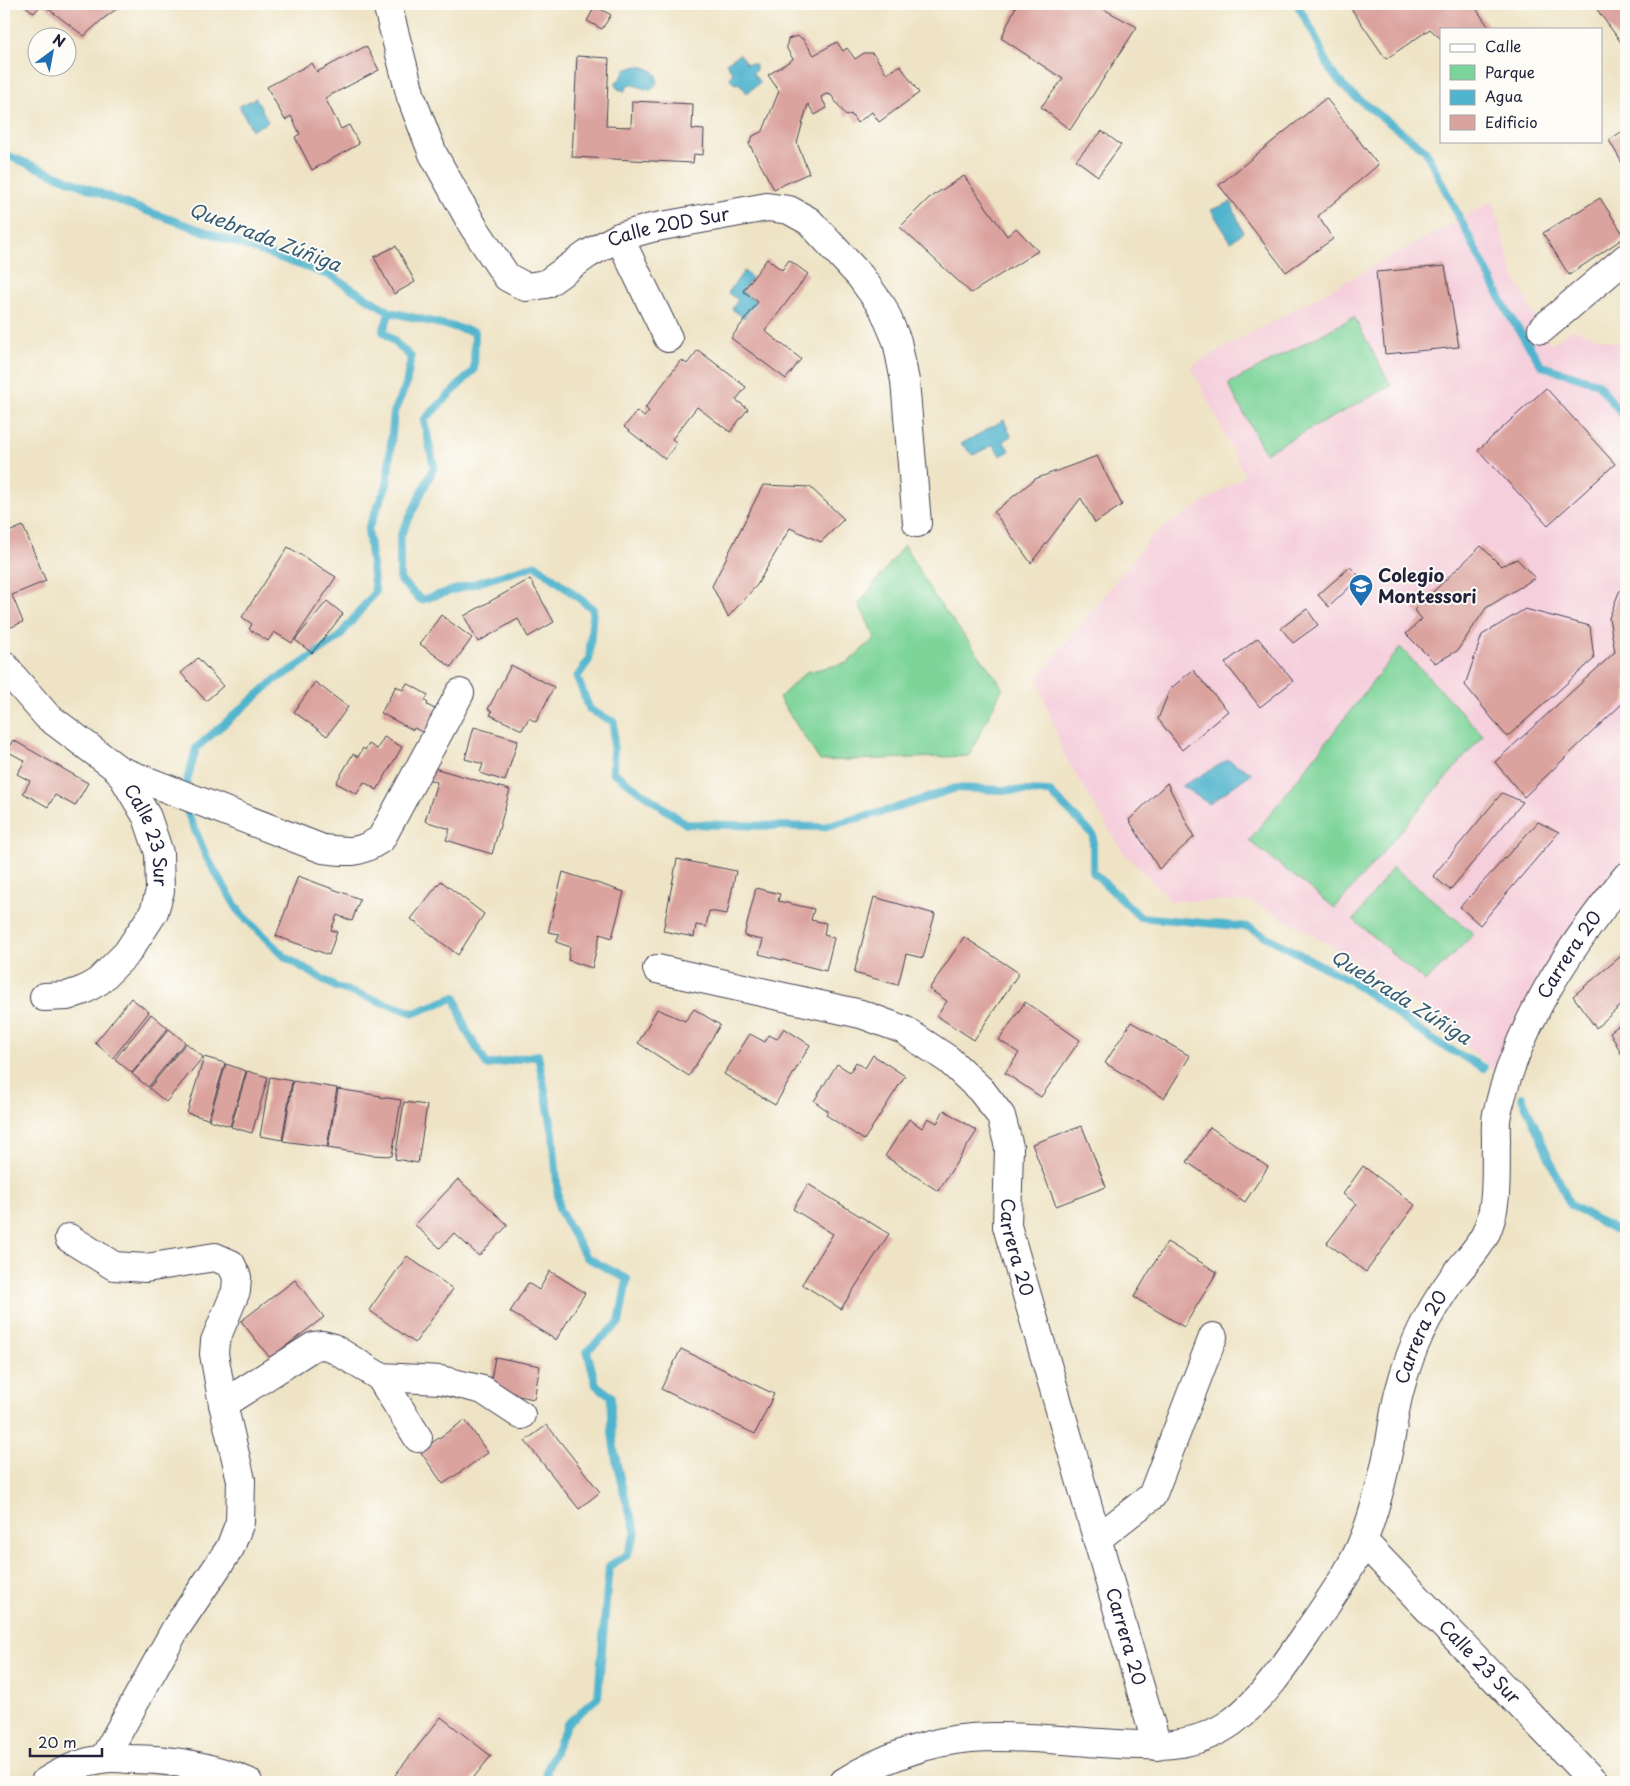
<svg xmlns="http://www.w3.org/2000/svg" width="1630" height="1786" font-family="'Playpen Sans',sans-serif">
  <style>
    .built { fill: #f5cfdc }
    .green { fill: #7bd499; stroke: #4e7b6a }
    .water { fill: #4fb4cd; stroke: #386b84 }
    .lines { fill: none; stroke-linecap: round; stroke-linejoin: round }
    .stream { stroke: #4fb4cd; stroke-width: 8 }
    .building { fill: #dba39e }
    .minor-casing { stroke: #413f50; stroke-width: 30 }
    .minor { stroke: #fff; stroke-width: 28 }
    .labels { text-anchor: middle; stroke-width: 4; stroke-linejoin: round; paint-order: stroke }
    .street-label { font-size: 18px; fill: #22223b; stroke: #fdfcf7 }
    .poi-label { font-size: 18px; font-weight: bold; fill: #22223b; stroke: #fdfcf7; text-anchor: start }
    .water-label { font-size: 19px; font-style: italic; fill: #345c75; stroke: #fdfcf7 }
  </style>
  <rect width="100%" height="100%" fill="#fdfcf7"/>
  <filter id="ink" filterUnits="userSpaceOnUse"><feTurbulence type="fractalNoise" baseFrequency=".02" numOctaves="2"/><feDisplacementMap in="SourceGraphic" scale="10" xChannelSelector="R" yChannelSelector="G"/><feConvolveMatrix kernelMatrix="1 2 1 2 8 2 1 2 1" color-interpolation-filters="sRGB"/></filter>
  <filter id="wash" filterUnits="userSpaceOnUse"><feTurbulence type="fractalNoise" baseFrequency=".0096" numOctaves="4" result="noise"/><feDisplacementMap in="SourceGraphic" scale="20" xChannelSelector="R" yChannelSelector="G"/><feGaussianBlur stdDeviation="1.12" result="paint"/><feColorMatrix in="noise" values="0 0 0 0 0 0 0 0 0 0 0 0 0 0 0 0 0 1.4 0 .05"/><feComposite in="paint" operator="in"/></filter>
  <g filter="url(#wash)">
    <rect width="100%" height="100%" fill="#eee3c5"/>
    <path class="built" d="M 1493,201 L 1514,277 L 1550,345 L 1572,329 L 1626,346 L 1626,859 L 1524,1006 L 1495,1071 L 1415,1004 L 1336,948 L 1252,901 L 1171,901 L 1122,851 L 1063,753 L 1037,679 L 1153,535 L 1245,476 L 1191,366 Z"/>
    <path class="green" d="M 1354,317 L 1391,386 L 1265,453 L 1228,384 Z
      M 904,545 L 934,596 L 1003,687 L 969,756 L 820,761 L 779,698 L 806,672 L 847,663 L 875,638 L 859,604 Z
      M 1400,647 L 1483,735 L 1335,908 L 1249,841 Z
      M 1393,867 L 1474,934 L 1425,982 L 1354,920 Z"/>
    <path class="water" d="M 740,54 L 747,64 L 751,63 L 756,65 L 756,70 L 753,73 L 760,83 L 747,93 L 739,83 L 736,84 L 732,82 L 730,77 L 733,73 L 726,63 Z
      M 637,66 C 652,67 666,76 651,90 C 643,90 637,84 628,85 L 625,91 L 618,89 L 616,86 L 616,82 L 621,78 L 625,70 Z
      M 256,98 L 268,122 L 252,130 L 239,106 Z
      M 1231,202 L 1243,232 L 1231,242 L 1211,210 Z
      M 744,271 L 752,278 L 742,291 L 756,302 L 744,318 L 732,309 L 738,300 L 728,293 Z
      M 1004,420 L 1011,436 L 1003,441 L 1010,451 L 1000,456 L 993,445 L 973,455 L 961,444 Z
      M 1228,760 L 1252,773 L 1209,804 L 1182,786 Z"/>
    <g class="lines">
      <path class="stream" d="M 1297,4 L 1314,34 L 1330,70 L 1348,91 L 1425,150 L 1509,315 L 1542,366 L 1597,383 L 1626,419
        M 4,154 L 124,203 L 331,276 L 390,312 L 475,332 L 474,370 L 424,420 L 434,467 L 400,537 L 400,580 L 421,600 L 536,565 L 593,609 L 589,660 L 577,677 L 590,710 L 614,722 L 613,772 L 686,824 L 823,827 L 893,809 L 956,788 L 1050,792 L 1093,835 L 1093,872 L 1140,917 L 1248,927 L 1356,984 L 1431,1039 L 1484,1068
        M 184,791 L 196,748 L 276,679 L 295,668 L 338,638 L 375,592 L 368,529 L 387,485 L 394,412 L 406,385 L 411,357 L 383,331 L 390,312
        M 183,802 L 207,858 L 240,913 L 285,957 L 336,987 L 414,1013 L 455,997 L 466,1030 L 487,1065 L 538,1055 L 553,1133 L 559,1209 L 586,1257 L 627,1279 L 619,1323 L 587,1351 L 596,1385 L 611,1396 C 609,1443 621,1488 636,1532 L 627,1555 L 609,1566 L 598,1697 L 567,1724 L 546,1772 L 550,1782
        M 1522,1097 L 1570,1205 L 1626,1236"/>
    </g>
    <g id="blocks">
      <path class="building" d="M 23,4 L 42,4 L 34,13 Z
        M 42,4 L 113,4 L 118,8 L 103,19 L 84,36 Z
        M 1017,4 L 1094,4 L 1137,27 L 1070,130 L 1041,107 L 1063,79 L 1001,38 Z
        M 1348,4 L 1473,4 L 1490,29 L 1441,29 L 1441,39 L 1430,29 L 1386,59 Z
        M 1593,4 L 1626,4 L 1626,43 L 1623,45 Z
        M 595,6 L 611,15 L 602,29 L 587,21 Z
        M 797,36 L 803,39 L 814,55 L 837,42 L 843,51 L 847,48 L 855,59 L 864,53 L 872,53 L 875,56 L 887,74 L 900,65 L 919,93 L 879,122 L 872,112 L 857,123 L 851,114 L 846,116 L 831,95 L 826,94 L 821,97 L 827,108 L 815,115 L 808,104 L 797,143 L 809,173 L 774,189 L 749,144 L 753,136 L 763,131 L 779,91 L 768,75 L 793,59 L 787,49 L 787,44 L 788,39 Z
        M 366,46 L 379,70 L 325,98 L 341,129 L 349,125 L 359,144 L 312,170 L 295,137 L 300,134 L 291,116 L 285,120 L 267,87 L 312,63 L 317,72 Z
        M 577,56 L 609,58 L 606,126 L 631,127 L 632,101 L 693,104 L 692,129 L 704,130 L 703,155 L 694,154 L 693,163 L 572,157 Z
        M 1326,98 L 1378,165 L 1318,216 L 1333,239 L 1286,272 L 1219,185 Z
        M 1626,129 L 1626,170 L 1609,140 Z
        M 1102,131 L 1121,145 L 1098,176 L 1076,160 Z
        M 964,176 L 1007,236 L 1016,228 L 1038,251 L 971,293 L 900,227 L 929,198 Z
        M 1600,198 L 1625,237 L 1569,275 L 1543,233 Z
        M 396,246 L 415,282 L 394,294 L 374,257 Z
        M 767,259 L 782,270 L 789,260 L 808,274 L 765,331 L 801,359 L 786,379 L 731,338 L 758,302 L 743,291 Z
        M 1445,266 L 1459,347 L 1385,354 L 1376,272 Z
        M 698,350 L 746,387 L 736,400 L 748,409 L 730,432 L 697,407 L 672,439 L 677,443 L 665,459 L 624,427 L 637,411 L 644,417 L 649,411 L 645,408 L 681,360 L 687,364 Z
        M 1546,388 L 1615,464 L 1548,525 L 1478,450 Z
        M 1097,456 L 1122,505 L 1095,523 L 1081,498 L 1031,563 L 994,512 L 1035,479 Z
        M 763,485 L 810,487 L 844,519 L 821,542 L 790,528 L 757,585 L 728,617 L 712,586 Z
        M 23,526 L 46,581 L 12,595 L 23,622 L 4,630 L 4,569 L 7,568 L 4,561 L 4,534 Z
        M 1481,546 L 1501,566 L 1517,559 L 1535,578 L 1486,608 L 1457,651 L 1435,663 L 1406,634 L 1422,619 L 1414,610 Z
        M 288,547 L 336,577 L 292,643 L 274,632 L 268,641 L 249,629 L 252,624 L 242,617 Z
        M 1350,567 L 1360,577 L 1329,607 L 1318,595 Z
        M 530,579 L 554,622 L 528,637 L 518,619 L 478,642 L 464,616 Z
        M 1626,586 L 1626,700 L 1524,797 L 1495,762 L 1615,652 L 1609,618 L 1619,592 Z
        M 327,601 L 343,614 L 312,653 L 295,640 Z
        M 1307,609 L 1318,625 L 1293,643 L 1281,628 Z
        M 1525,609 L 1590,626 L 1594,659 L 1507,737 L 1465,685 L 1482,635 Z
        M 441,615 L 472,638 L 451,667 L 420,644 Z
        M 1258,638 L 1293,681 L 1260,707 L 1225,663 Z
        M 198,658 L 223,686 L 206,701 L 181,673 Z
        M 511,665 L 554,687 L 536,722 L 529,718 L 522,730 L 490,715 L 492,711 L 488,709 Z
        M 1193,670 L 1228,711 L 1182,750 L 1158,719 L 1170,689 Z
        M 315,682 L 348,707 L 327,736 L 294,712 Z
        M 407,683 L 428,695 L 425,701 L 428,703 L 427,705 L 437,710 L 424,733 L 414,728 L 413,730 L 381,713 L 396,686 L 403,690 Z
        M 474,727 L 518,740 L 505,781 L 480,773 L 483,764 L 465,759 Z
        M 384,737 L 402,747 L 377,790 L 364,782 L 357,794 L 336,783 L 353,754 L 358,757 L 363,748 L 365,750 L 369,744 L 377,749 Z
        M 13,740 L 88,783 L 75,806 L 55,795 L 48,807 L 23,793 L 30,781 L 17,774 L 25,761 L 7,751 Z
        M 427,766 L 510,790 L 492,854 L 446,840 L 450,829 L 425,821 L 437,782 L 424,778 Z
        M 1167,783 L 1194,837 L 1159,869 L 1129,820 Z
        M 1502,793 L 1523,802 L 1450,890 L 1433,876 Z
        M 1538,822 L 1559,832 L 1480,925 L 1460,907 Z
        M 677,859 L 736,871 L 727,914 L 709,911 L 706,927 L 696,925 L 694,937 L 663,931 Z
        M 563,872 L 624,892 L 612,938 L 600,934 L 592,968 L 568,960 L 570,947 L 556,942 L 560,934 L 548,932 Z
        M 298,876 L 360,899 L 352,921 L 337,915 L 331,930 L 337,932 L 329,955 L 276,936 Z
        M 441,881 L 484,914 L 458,955 L 411,919 Z
        M 756,888 L 780,894 L 778,901 L 814,909 L 811,920 L 826,923 L 824,935 L 834,938 L 826,971 L 759,954 L 763,940 L 744,936 Z
        M 874,897 L 935,914 L 923,958 L 906,954 L 898,985 L 854,973 Z
        M 964,937 L 1019,973 L 974,1040 L 937,1016 L 947,1001 L 929,989 Z
        M 1626,952 L 1626,1001 L 1596,1028 L 1573,996 Z
        M 131,998 L 149,1012 L 113,1058 L 95,1043 Z
        M 1025,1002 L 1080,1040 L 1041,1097 L 1005,1073 L 1019,1053 L 999,1040 Z
        M 657,1009 L 685,1021 L 694,1009 L 720,1025 L 689,1076 L 638,1043 Z
        M 151,1014 L 168,1028 L 132,1073 L 115,1059 Z
        M 1626,1020 L 1626,1063 L 1610,1032 Z
        M 1131,1022 L 1190,1056 L 1164,1098 L 1105,1063 Z
        M 784,1028 L 810,1045 L 775,1105 L 724,1074 L 750,1034 L 765,1042 L 769,1035 L 777,1039 Z
        M 169,1029 L 185,1042 L 148,1087 L 132,1074 Z
        M 186,1043 L 203,1057 L 166,1102 L 149,1088 Z
        M 873,1055 L 905,1076 L 864,1140 L 826,1115 L 828,1111 L 814,1101 L 837,1064 L 850,1072 L 856,1062 L 865,1068 Z
        M 204,1057 L 225,1063 L 208,1119 L 187,1113 Z
        M 226,1064 L 246,1071 L 230,1126 L 209,1120 Z
        M 247,1071 L 268,1077 L 252,1133 L 231,1127 Z
        M 270,1077 L 292,1081 L 282,1140 L 260,1136 Z
        M 293,1081 L 337,1088 L 327,1147 L 283,1141 Z
        M 338,1089 L 381,1096 L 380,1097 L 401,1100 L 392,1156 L 371,1155 L 328,1148 Z
        M 404,1102 L 427,1105 L 418,1163 L 395,1159 Z
        M 944,1110 L 977,1131 L 938,1191 L 885,1156 L 909,1119 L 922,1128 L 928,1118 L 937,1123 Z
        M 1082,1126 L 1106,1187 L 1056,1206 L 1032,1144 Z
        M 1210,1127 L 1268,1167 L 1245,1202 L 1187,1162 Z
        M 1363,1166 L 1415,1205 L 1366,1272 L 1327,1243 L 1357,1204 L 1343,1194 Z
        M 458,1179 L 508,1225 L 479,1256 L 454,1233 L 440,1248 L 415,1225 Z
        M 808,1184 L 889,1234 L 841,1309 L 802,1284 L 833,1234 L 793,1209 Z
        M 1167,1242 L 1217,1272 L 1184,1327 L 1134,1297 Z
        M 407,1256 L 453,1289 L 415,1343 L 369,1310 Z
        M 550,1271 L 585,1293 L 556,1340 L 510,1312 L 528,1283 L 539,1290 Z
        M 295,1280 L 324,1317 L 270,1358 L 241,1321 Z
        M 681,1349 L 774,1394 L 755,1434 L 661,1389 Z
        M 495,1357 L 540,1366 L 534,1399 L 489,1390 Z
        M 465,1420 L 488,1453 L 443,1484 L 420,1451 Z
        M 547,1425 L 600,1492 L 579,1509 L 525,1441 Z
        M 441,1717 L 491,1756 L 470,1782 L 404,1782 L 395,1775 Z"/>
    </g>
  </g>
  <g filter="url(#ink)">
    <use href="#blocks" fill-opacity="0" stroke="#413f50" stroke-width="1"/>
    <g class="lines">
      <defs>
        <g id="minor">
          <path id="s1" d="M 387,4 L 411,97 L 433,154 L 473,226 L 507,277 L 526,287 L 546,284 L 588,254 L 619,237 L 651,228 L 767,207 L 789,210 L 809,221 L 860,276 L 883,308 L 897,341 L 905,381 L 917,523"/>
          <path d="M 619,237 L 668,338"/>
          <path d="M 1542,329 L 1626,258"/>
          <path id="s2" d="M 4,665 L 14,678 L 47,716 L 119,770 L 147,817 L 159,853 L 160,891 L 154,912 L 127,953 L 99,981 L 84,990 L 67,996 L 44,997"/>
          <path d="M 119,770 L 323,849 C 350,852 358,854 381,839 L 460,693"/>
          <path id="s3" d="M 657,969 L 861,1014 L 904,1030 L 949,1060 L 981,1090 L 1001,1116 L 1009,1147 L 1007,1226 L 1157,1746"/>
          <path d="M 69,1238 L 114,1266 L 146,1268 L 215,1257 L 231,1264 L 237,1277 L 236,1291 L 215,1341 L 214,1354 L 223,1404"/>
          <path d="M 380,1377 L 418,1438"/>
          <path d="M 1097,1539 L 1152,1496 L 1213,1337"/>
          <path id="s4" d="M 1363,1541 L 1594,1782"/>
          <path d="M 104,1758 L 176,1628 L 230,1548 L 240,1522 L 241,1480 L 223,1404 L 314,1346 L 323,1345 L 331,1347 L 380,1377 L 441,1380 L 483,1390 L 521,1415"/>
          <path d="M 45,1782 C 62,1771 82,1762 102,1759 C 110,1757 120,1758 129,1759 C 169,1759 211,1766 248,1782"/>
          <path id="s5" d="M 844,1782 C 880,1759 929,1741 971,1738 C 1014,1735 1058,1740 1101,1743 C 1147,1746 1191,1751 1232,1722 C 1268,1695 1293,1653 1318,1617 C 1334,1593 1352,1568 1363,1541 C 1375,1511 1384,1474 1390,1442 C 1393,1425 1395,1406 1400,1389 C 1411,1347 1427,1314 1452,1279 C 1463,1264 1477,1251 1485,1235 C 1499,1206 1495,1173 1496,1142 C 1496,1133 1495,1123 1497,1114 C 1518,1023 1568,949 1626,877"/>
        </g>
      </defs>
      <use href="#minor" class="minor-casing"/>
      <use href="#minor" class="minor"/>
    </g>
  </g>
  <defs>
    <symbol id="school-pin" viewBox="-11 -11 22 30"><path d="M0 17L-7.5 6A9.5 9.5 0 1 1 7.5 6Z" fill="#1f6fb2" stroke="#fdfcf7"/><path d="M0-5L7-2L0 1L-7-2ZM-4 1L0 2.5L4 1V4Q0 6-4 4Z" fill="#fff"/></symbol>
  </defs>
  <g fill-rule="evenodd">
    <use href="#school-pin" x="1347" y="572" width="28" height="38"/>
  </g>
  <g class="labels">
    <g class="street-label">
      <text dy="6" stroke="none"><textPath href="#s1" startOffset="480">Calle 20D Sur</textPath></text>
      <text dy="6" stroke="none"><textPath href="#s2" startOffset="229">Calle 23 Sur</textPath></text>
      <text dy="6" stroke="none"><textPath href="#s5" startOffset="1259">Carrera 20</textPath></text>
      <text dy="6" stroke="none"><textPath href="#s3" startOffset="519">Carrera 20</textPath></text>
      <text dy="6" stroke="none"><textPath href="#s5" startOffset="839">Carrera 20</textPath></text>
      <text dy="6" stroke="none"><textPath href="#s3" startOffset="924">Carrera 20</textPath></text>
      <text dy="6" stroke="none"><textPath href="#s4" startOffset="168">Calle 23 Sur</textPath></text>
    </g>
    <g class="poi-label">
      <text x="1378" y="582">Colegio<tspan x="1378" dy="21">Montessori</tspan></text>
    </g>
    <g class="water-label">
      <text transform="translate(265 237) rotate(21)" y="7">Quebrada Zúñiga</text>
      <text transform="translate(1401 997) rotate(32)" y="7">Quebrada Zúñiga</text>
    </g>
  </g>
  <rect width="1630" height="1786" fill="none" stroke="#fdfcf7" stroke-width="20"/>
  <rect x="1440" y="28" width="162" height="115" fill="#fdfcf7" stroke="#a5a5ac"/>
  <rect x="1450" y="44" width="25" height="8" fill="#ffffff" stroke="#a5a5ac"/>
  <text x="1485" y="52" font-size="15" fill="#22223b">Calle</text>
  <rect x="1450" y="65" width="25" height="15" fill="#7bd499" stroke="#a5a5ac"/>
  <text x="1485" y="78" font-size="15" fill="#22223b">Parque</text>
  <rect x="1450" y="90" width="25" height="15" fill="#4fb4cd" stroke="#a5a5ac"/>
  <text x="1485" y="102" font-size="15" fill="#22223b">Agua</text>
  <rect x="1450" y="115" width="25" height="15" fill="#dba39e" stroke="#a5a5ac"/>
  <text x="1485" y="128" font-size="15" fill="#22223b">Edificio</text>
  <g transform="translate(52 52) rotate(32)"><circle r="24" fill="#fdfcf7" stroke="#a5a5ac"/>
  <path d="M0-4L9 19L0 12L-9 19Z" fill="#1f6fb2"/>
  <text y="-8" font-size="14" font-weight="bold" text-anchor="middle" fill="#22223b">N</text>
  </g>
  <path d="M30 1748v8h72v-8" fill="none" stroke="#22223b" stroke-width="2.5"/>
  <text x="38" y="1748" font-size="15" fill="#22223b" stroke="#fdfcf7" stroke-width="4" paint-order="stroke">20 m</text>
</svg>
